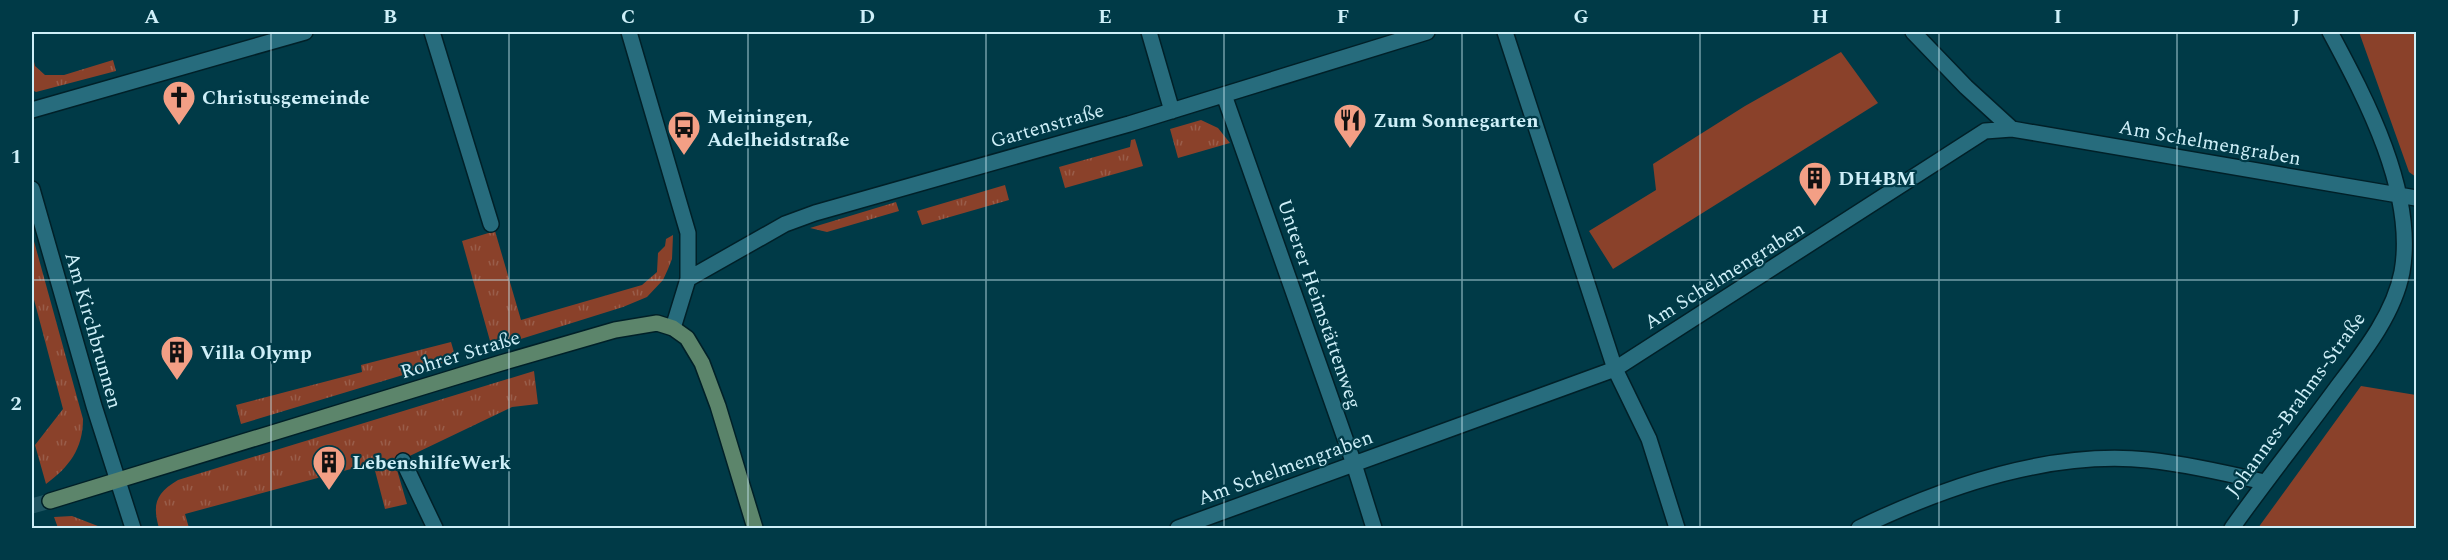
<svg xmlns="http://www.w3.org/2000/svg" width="2448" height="560" font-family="Spectral,serif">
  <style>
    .grass { fill: url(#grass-tufts) }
    .garden { fill: #8a412a }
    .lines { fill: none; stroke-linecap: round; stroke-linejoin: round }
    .secondary-tunnel { stroke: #1f5562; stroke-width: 15; stroke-dasharray: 15 8; stroke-linecap: butt }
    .minor-casing { stroke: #002028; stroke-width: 18 }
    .secondary-casing { stroke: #002028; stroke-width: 18 }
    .minor { stroke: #276c7d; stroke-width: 15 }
    .secondary { stroke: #5c856b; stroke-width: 15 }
    .grid { fill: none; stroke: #ceeff8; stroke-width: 1.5; stroke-opacity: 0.55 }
    .labels { text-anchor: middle; stroke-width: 4.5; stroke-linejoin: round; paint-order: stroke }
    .poi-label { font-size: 20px; font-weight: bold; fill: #ceeff8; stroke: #003a47; text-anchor: start }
    .street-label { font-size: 20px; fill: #ceeff8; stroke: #003a47 }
    .neatline { fill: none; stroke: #ceeff8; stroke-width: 2 }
    .grid-label { font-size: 20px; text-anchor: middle; font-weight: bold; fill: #ceeff8 }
  </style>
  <defs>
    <pattern id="grass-tufts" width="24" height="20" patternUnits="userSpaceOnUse" patternTransform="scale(1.5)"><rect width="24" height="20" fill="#8a412a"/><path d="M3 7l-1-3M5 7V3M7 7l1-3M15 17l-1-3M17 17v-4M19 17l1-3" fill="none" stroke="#995d4a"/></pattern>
  </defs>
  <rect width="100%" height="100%" fill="#003a47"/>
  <path class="grass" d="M 32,53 L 35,66 L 45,75 L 64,75 L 113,60 L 116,71 L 36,92 L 32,90 Z
    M 1201,120 L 1218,128 L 1230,143 L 1178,158 L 1170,129 Z
    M 1135,139 L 1143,166 L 1065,188 L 1059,167 L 1130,147 L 1131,140 Z
    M 1005,185 L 1009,200 L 922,225 L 917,211 Z
    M 896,202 L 899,211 L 827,232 L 810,228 Z
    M 495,231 L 521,320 L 642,285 L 657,272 L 658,253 L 665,246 L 666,239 L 673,235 L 672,259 L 668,269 L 663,280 L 647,297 L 623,307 L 492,348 L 462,241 Z
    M 32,234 L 83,419 C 83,449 69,467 46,484 L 35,445 L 63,409 L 32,292 Z
    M 451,342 L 456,359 L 241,424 L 236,405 L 362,372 L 361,365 Z
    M 534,371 L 538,404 L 512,407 L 395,463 L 407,504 L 385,509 L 373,463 L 185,514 L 189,528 L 159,528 C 152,504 156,493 178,480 Z
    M 72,516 L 103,528 L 58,528 L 54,517 Z"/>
  <path class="garden" d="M 2359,32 L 2416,32 L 2416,177 L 2409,172 Z
    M 1841,52 L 1878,103 L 1613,269 L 1589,231 L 1656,190 L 1653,164 L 1745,106 Z
    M 2361,386 L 2416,395 L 2416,528 L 2258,528 Z"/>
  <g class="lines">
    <path class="secondary-tunnel" d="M 32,506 L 50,501"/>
    <defs>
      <path id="minor" d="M 432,32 L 491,224
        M 629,32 L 688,233 L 688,279 L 673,328
        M 1149,32 L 1172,111
        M 1505,32 L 1615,369 L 1649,439 L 1677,528
        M 1913,32 L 1966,87 L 2012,129
        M 1224,95 L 1354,464 L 1374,528
        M 32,110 L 305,32
        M 32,189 L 94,406 L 133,528
        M 688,279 L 785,224 L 815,213 L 1129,124 L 1427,32
        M 403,461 L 435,528
        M 1178,528 L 1615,369 L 1985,131 L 2012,129 L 2416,198
        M 1859,528 C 1946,486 2049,450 2148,460 C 2187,464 2226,473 2264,482
        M 2232,528 C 2266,480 2303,434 2338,386 C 2363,353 2394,314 2402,272 C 2416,193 2366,99 2330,32"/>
      <path id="secondary" d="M 50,501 L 501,363 L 615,330 L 657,323 L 673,328 L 687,338 L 702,363 L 718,406 L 755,528"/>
    </defs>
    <use href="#minor" class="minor-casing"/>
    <use href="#secondary" class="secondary-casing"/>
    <use href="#minor" class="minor"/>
    <use href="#secondary" class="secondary"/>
  </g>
  <path class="grid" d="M 271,32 L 271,528M 509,32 L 509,528M 748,32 L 748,528M 986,32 L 986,528M 1224,32 L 1224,528M 1462,32 L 1462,528M 1700,32 L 1700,528M 1939,32 L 1939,528M 2177,32 L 2177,528M 32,280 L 2416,280"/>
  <defs>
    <symbol id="church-pin" viewBox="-11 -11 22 30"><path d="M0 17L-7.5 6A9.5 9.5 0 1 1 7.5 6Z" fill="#f39f85" stroke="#003a47"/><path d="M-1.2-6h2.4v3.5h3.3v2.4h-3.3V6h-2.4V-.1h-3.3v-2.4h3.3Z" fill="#111"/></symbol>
    <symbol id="restaurant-pin" viewBox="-11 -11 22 30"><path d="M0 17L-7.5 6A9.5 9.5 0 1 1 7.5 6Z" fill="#f39f85" stroke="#003a47"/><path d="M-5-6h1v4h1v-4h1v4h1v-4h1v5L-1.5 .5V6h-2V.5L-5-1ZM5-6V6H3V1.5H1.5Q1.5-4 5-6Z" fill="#111"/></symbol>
    <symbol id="bus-pin" viewBox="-11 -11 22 30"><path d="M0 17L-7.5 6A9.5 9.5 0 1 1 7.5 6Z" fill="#f39f85" stroke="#003a47"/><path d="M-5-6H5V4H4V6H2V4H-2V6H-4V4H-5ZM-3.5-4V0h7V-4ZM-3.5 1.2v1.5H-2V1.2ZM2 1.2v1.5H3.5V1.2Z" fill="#111"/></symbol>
    <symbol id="building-pin" viewBox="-11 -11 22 30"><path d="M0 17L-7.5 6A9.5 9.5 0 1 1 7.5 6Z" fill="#f39f85" stroke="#003a47"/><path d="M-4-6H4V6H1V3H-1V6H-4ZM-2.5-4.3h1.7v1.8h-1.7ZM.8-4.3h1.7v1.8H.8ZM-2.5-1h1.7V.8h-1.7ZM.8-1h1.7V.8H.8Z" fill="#111"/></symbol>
  </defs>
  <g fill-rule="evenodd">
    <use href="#church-pin" x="160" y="78" width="38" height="52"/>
    <use href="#restaurant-pin" x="1331" y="101" width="38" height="52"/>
    <use href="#bus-pin" x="665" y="108" width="38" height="52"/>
    <use href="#building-pin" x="1796" y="159" width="38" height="52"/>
    <use href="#building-pin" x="158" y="333" width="38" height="52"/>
    <use href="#building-pin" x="310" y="443" width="38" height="52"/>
  </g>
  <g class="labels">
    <g class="poi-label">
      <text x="202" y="104">Christusgemeinde</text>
      <text x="707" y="123">Meiningen,<tspan x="707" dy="23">Adelheidstraße</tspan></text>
      <text x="1373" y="127">Zum Sonnegarten</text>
      <text x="1838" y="185">DH4BM</text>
      <text x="200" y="359">Villa Olymp</text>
      <text x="352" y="469">LebenshilfeWerk</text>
    </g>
    <g class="street-label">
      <text transform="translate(1047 125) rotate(-16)" y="7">Gartenstraße</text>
      <text transform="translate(2210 142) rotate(10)" y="7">Am Schelmengraben</text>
      <text transform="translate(1724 275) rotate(-32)" y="7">Am Schelmengraben</text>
      <text transform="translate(1320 304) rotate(71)" y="7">Unterer Heimstättenweg</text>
      <text transform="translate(94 330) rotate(74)" y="7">Am Kirchbrunnen</text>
      <text transform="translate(460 354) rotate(-17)" y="7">Rohrer Straße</text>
      <text transform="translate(2295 404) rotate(-54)" y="7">Johannes-Brahms-Straße</text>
      <text transform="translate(1285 467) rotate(-20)" y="7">Am Schelmengraben</text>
    </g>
  </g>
  <rect width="2448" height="560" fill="none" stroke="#003a47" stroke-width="66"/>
  <rect x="33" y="33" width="2382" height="494" class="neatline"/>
  <g class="grid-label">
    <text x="152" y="23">A</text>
    <text x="390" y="23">B</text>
    <text x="628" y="23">C</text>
    <text x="867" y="23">D</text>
    <text x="1105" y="23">E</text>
    <text x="1343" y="23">F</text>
    <text x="1581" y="23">G</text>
    <text x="1820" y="23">H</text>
    <text x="2058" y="23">I</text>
    <text x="2296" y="23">J</text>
    <text x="16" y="163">1</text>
    <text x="16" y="410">2</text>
  </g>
</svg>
